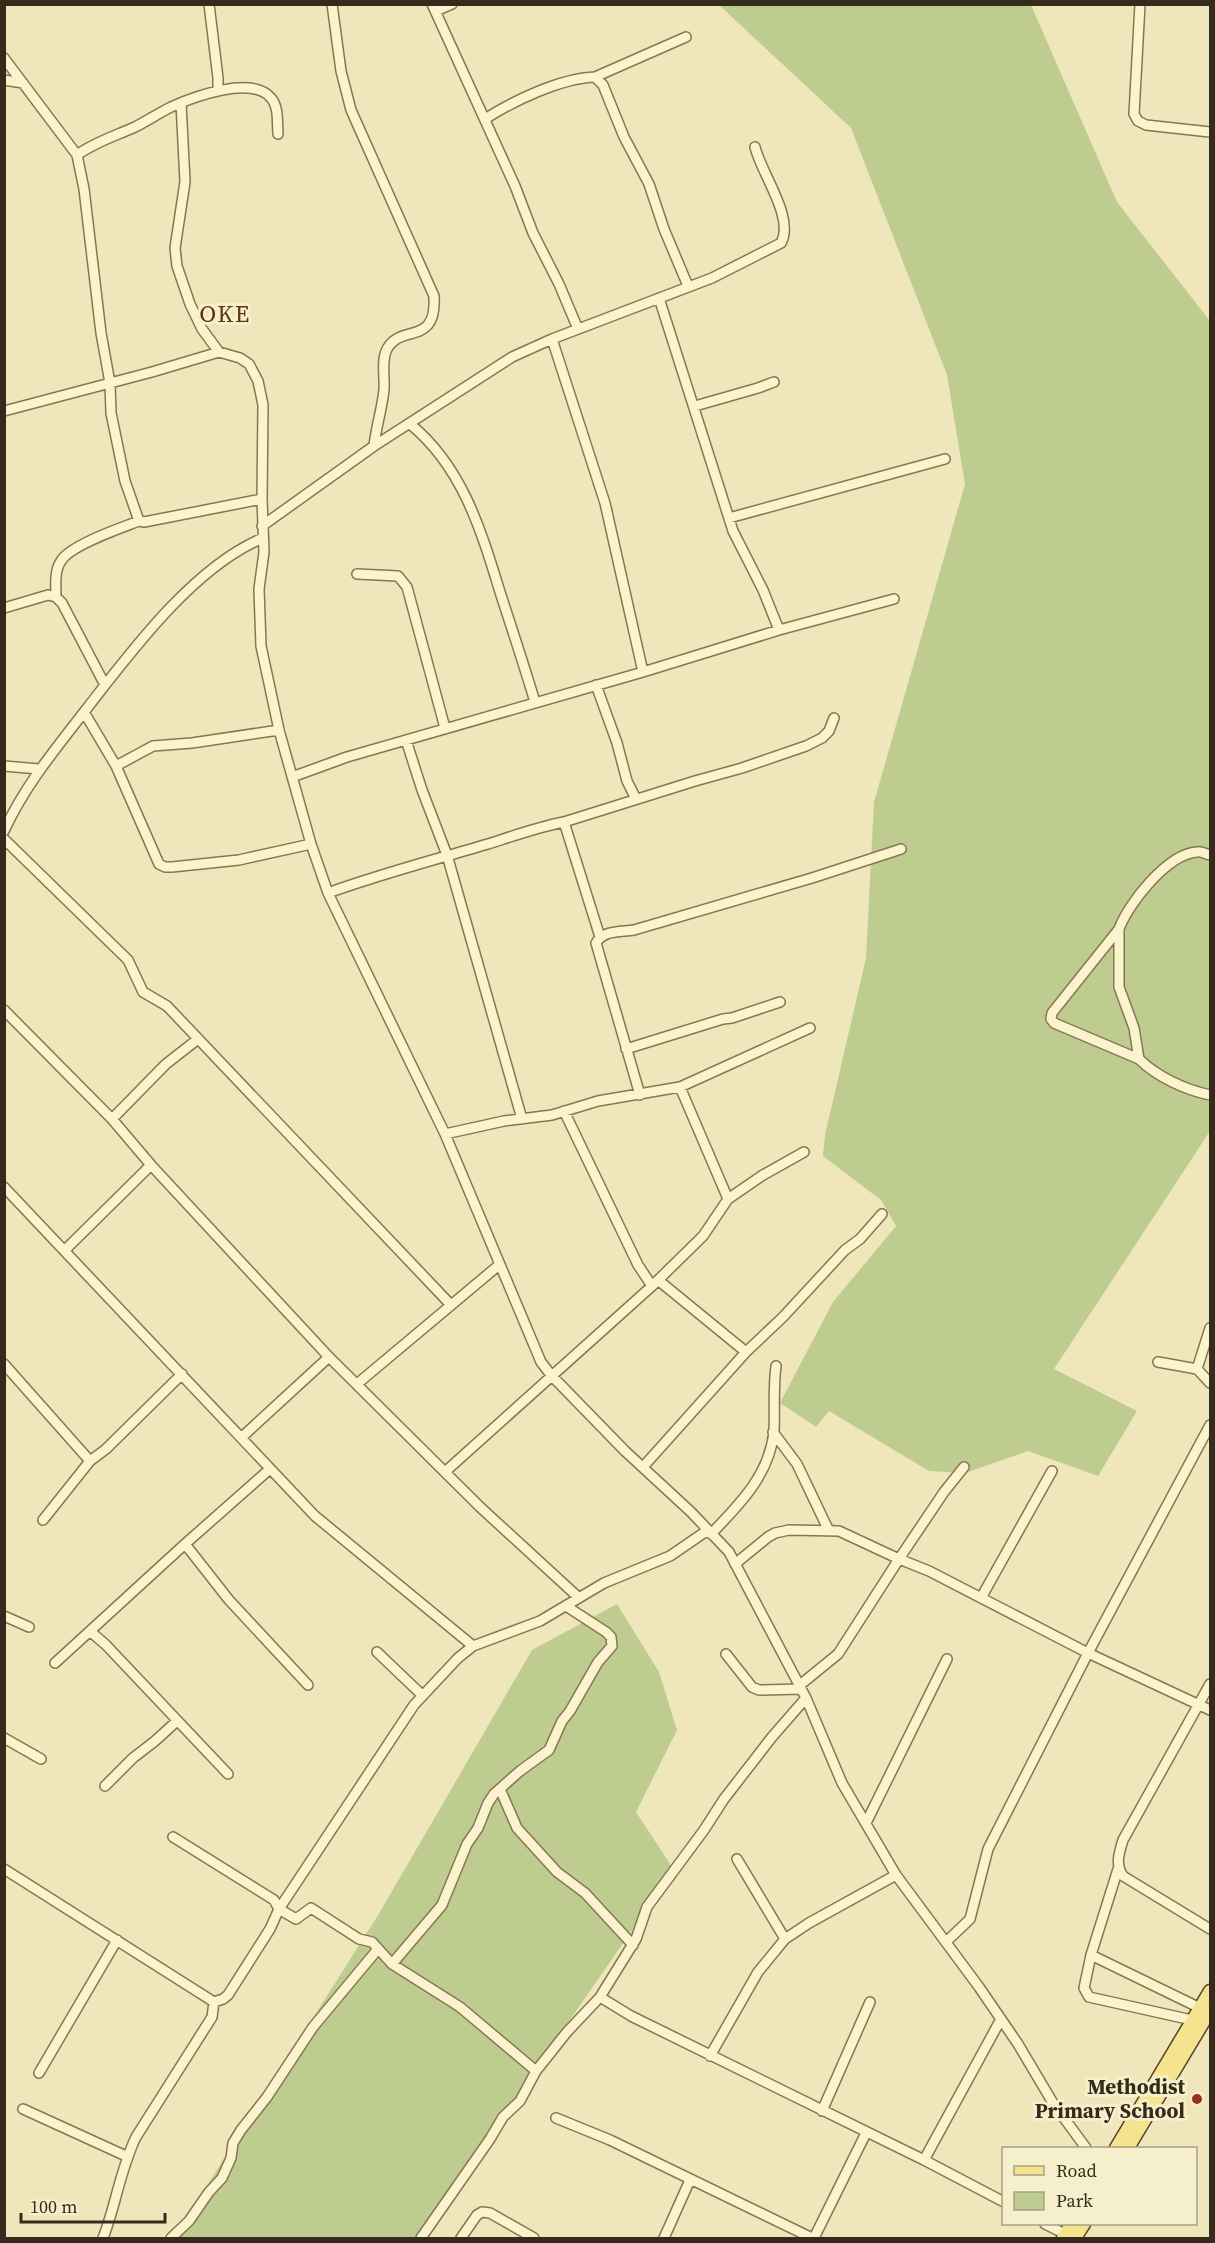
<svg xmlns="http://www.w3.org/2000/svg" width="1215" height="2243" font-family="'Source Serif 4',serif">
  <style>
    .green { fill: #becd8f }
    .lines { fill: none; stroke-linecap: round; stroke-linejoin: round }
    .minor-casing { stroke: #877654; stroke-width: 12 }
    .major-casing { stroke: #54432a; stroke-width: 15 }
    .minor { stroke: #faf3ce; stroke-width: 9 }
    .major { stroke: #f6e390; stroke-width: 12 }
    .poi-dot { fill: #983022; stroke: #f6efcb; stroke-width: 2 }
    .labels { text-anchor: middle; stroke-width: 6; stroke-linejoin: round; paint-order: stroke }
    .poi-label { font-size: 21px; font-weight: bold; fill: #352b1a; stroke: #f6efcb; text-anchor: end }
    .quarter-label { font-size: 24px; letter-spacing: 1.5px; fill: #633118; stroke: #f6efcb }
  </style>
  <rect width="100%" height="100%" fill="#efe6bb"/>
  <path class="green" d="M 719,5 L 1031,5 L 1117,202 L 1210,321 L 1210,1131 L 1054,1369 L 1137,1411 L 1098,1476 L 1028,1451 L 965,1473 L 929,1471 L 829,1411 L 816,1427 L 780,1403 L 833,1302 L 896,1226 L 881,1200 L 823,1156 L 825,1135 L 866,958 L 874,802 L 965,484 L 947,375 L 851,128 Z
    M 617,1604 L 659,1672 L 677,1730 L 636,1812 L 674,1870 L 418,2238 L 174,2238 L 380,1912 L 532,1650 Z"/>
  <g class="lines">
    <defs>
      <path id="minor" d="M 209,4 L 218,78 L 218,91
        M 332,4 L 341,71 L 351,110 L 434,296 C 437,347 401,323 387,349 C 381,360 385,378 384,390 C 382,409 376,427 374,446
        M 432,4 L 515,186 L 533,233 L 559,284 L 578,329
        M 1140,4 L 1134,114 L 1138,121 L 1146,125 L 1210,132
        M 436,11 L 452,4
        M 4,58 L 77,155 L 84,189 L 101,333 L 110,383 L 111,413 L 125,481 L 139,521 L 144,522 L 262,499
        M 595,77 L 686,37
        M 4,80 L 23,83
        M 181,103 L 185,182 L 175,248 L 177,266 L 190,304 L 202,329 L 219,352
        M 485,119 C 513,101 561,78 595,77 L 603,85 L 624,137 L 649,184 L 664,229 L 688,286
        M 77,155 C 95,142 115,136 135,127 C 147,121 159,113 171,107 C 193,97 252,75 271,98 C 279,107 277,122 278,134
        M 659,298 L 733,531 L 763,590 L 779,630
        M 552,339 L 605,503 L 643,672
        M 695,406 L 758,388 L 774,382
        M 4,411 L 152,372 L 219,352 L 240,358 L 249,364 L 258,381 L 263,405 L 262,499 L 264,552 L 259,589 L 261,646 L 279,730 L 311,844 L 328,893 L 445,1134 L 541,1362 L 551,1375 L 625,1451 L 691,1512 L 729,1552 L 806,1698 L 842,1783 L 896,1875 L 979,1987 L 1018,2044 L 1053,2103 L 1086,2148
        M 410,424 C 462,466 481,530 500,592 C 512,629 524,665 535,702
        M 729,518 L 945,459
        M 262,526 L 374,446 L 512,357 L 552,339 L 712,278 L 781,243 C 795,218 761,173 755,147
        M 357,574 L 398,576 L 407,587 L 445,728
        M 56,597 C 56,585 54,571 61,561 C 70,545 121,528 139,521
        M 4,608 L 48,595 L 56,597 L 62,603 L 105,685
        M 596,685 L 617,743 L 627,781 L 636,799
        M 84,712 L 116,766 L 159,864 L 165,867 L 172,867 L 239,860 L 311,844
        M 406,740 L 422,790 L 447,855 L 522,1119
        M 4,766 L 39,769
        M 116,766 L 153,746 L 192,743 L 279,730
        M 292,777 L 347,757 L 643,672 L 779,630 L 894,599
        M 564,822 L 600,937
        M 4,831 C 25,785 57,747 88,707 C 133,649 195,566 263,538
        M 4,839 L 128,960 L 143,992 L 167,1006 L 451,1305
        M 1210,855 C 1206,854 1201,851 1197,852 C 1167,854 1128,904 1119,929 L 1052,1013 L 1051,1019 L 1054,1023 L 1139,1059 C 1157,1077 1186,1090 1210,1095
        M 328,893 C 380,874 434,860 488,844 C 513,836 538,827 564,822 L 695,781 L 742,768 L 806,746 L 822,738 L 829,731 L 834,718
        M 1119,929 L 1119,987 L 1134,1028 L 1139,1059
        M 4,1010 L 112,1119 L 151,1165 L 329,1357 L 480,1507 L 578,1597
        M 626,1049 L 723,1019 L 732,1018 L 780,1002
        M 680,1087 L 728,1199
        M 640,1095 L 596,943 C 603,930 620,932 634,930 L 812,878 L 901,849
        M 564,1111 L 638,1265 L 652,1286
        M 112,1119 L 166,1064 L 198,1039
        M 445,1134 L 504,1121 L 552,1115 L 598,1101 L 680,1087 L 810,1028
        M 4,1187 L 315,1516 L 473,1646
        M 65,1250 L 151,1165
        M 658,1280 L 746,1352
        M 1158,1362 L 1197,1369 L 1210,1383
        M 4,1364 L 90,1461
        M 1197,1369 L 1210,1328
        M 357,1384 L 499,1265
        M 773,1432 L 797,1464 L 828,1529
        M 242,1437 L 329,1357
        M 643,1467 L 746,1352 L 783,1317 L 845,1250 L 860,1239 L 882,1214
        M 446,1471 L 652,1286 L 703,1236 L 728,1199 L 763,1175 L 804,1152
        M 43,1520 L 90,1461 L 106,1449 L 182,1374
        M 711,1534 C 740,1504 770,1474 774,1431 C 775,1409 773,1388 776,1366
        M 185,1544 L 229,1600 L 308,1685
        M 735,1564 L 768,1537 L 775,1533 L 789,1530 L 839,1531 L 899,1559 L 944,1492 L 964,1467
        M 981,1598 L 1052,1471
        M 4,1616 L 29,1627
        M 91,1632 L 106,1645 L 228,1774
        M 377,1652 L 422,1695
        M 726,1654 L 752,1687 L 759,1690 L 801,1689
        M 55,1663 L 185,1544 L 270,1469
        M 1210,1684 L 1123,1840 C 1119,1853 1115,1864 1123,1876 L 1210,1929
        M 800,1685 L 838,1654 L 899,1559 L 929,1571 L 1088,1653 L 1210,1710
        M 4,1738 L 41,1759
        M 105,1786 L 133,1758 L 155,1741 L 177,1721
        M 500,1789 L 517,1828 L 557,1872 L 585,1893 L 633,1945
        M 866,1823 L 947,1659
        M 173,1837 L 274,1900 L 279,1909 L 296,1919 L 311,1908 L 359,1939 L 372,1942 L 392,1964 L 460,2007 L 536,2071
        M 737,1859 L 785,1939
        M 4,1869 L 214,2002 L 223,1999 L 228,1995 L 270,1929 L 279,1909 L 414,1705 L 458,1658 L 473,1646 L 540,1621 L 604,1583 L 670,1556 L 708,1530
        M 1118,1869 L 1091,1955 L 1200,2008
        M 946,1942 L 970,1919 L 988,1849 L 1088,1653 L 1210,1425
        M 1091,1955 L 1084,1988 L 1089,1997 L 1192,2020
        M 392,1964 L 442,1905 L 467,1844 L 478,1828 L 488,1803 L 494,1794 L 520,1771 L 549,1750 L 562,1721 L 570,1711 L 598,1662 L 612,1646 L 611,1637 L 606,1632 L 566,1606
        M 600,1997 L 631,2016 L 924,2160 L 1004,2202
        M 710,2056 L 758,1972 L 785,1939 L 809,1923 L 896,1875
        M 39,2073 L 117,1940
        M 23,2109 L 126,2156
        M 822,2111 L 870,2002
        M 556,2118 L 610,2140 L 812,2238
        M 924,2160 L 1001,2019
        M 1045,2224 L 1065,2234
        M 103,2238 C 116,2205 120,2170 136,2137 L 212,2017 L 214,2002
        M 171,2238 L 189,2221 L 209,2192 L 222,2178 L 231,2158 L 233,2143 L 241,2130 L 267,2097 L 313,2027 L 378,1949
        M 421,2238 L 490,2139 L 503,2117 L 520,2101 L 536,2071 L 567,2032 L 600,1997 L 636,1939 L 647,1907 L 704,1830 L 724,1799 L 772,1737 L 806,1698
        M 461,2238 L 477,2215 L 482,2212 L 490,2213 L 534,2238
        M 664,2238 L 690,2180
        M 814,2238 L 866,2133"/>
      <path id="major" d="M 1116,2148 L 1210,1991
        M 1128,2148 L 1210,2011
        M 1063,2238 L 1071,2224
        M 1075,2238 L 1084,2224"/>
    </defs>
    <use href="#minor" class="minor-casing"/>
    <use href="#major" class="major-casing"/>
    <use href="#minor" class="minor"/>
    <use href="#major" class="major"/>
  </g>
  <circle class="poi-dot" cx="1197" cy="2099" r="6"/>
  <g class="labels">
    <g class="poi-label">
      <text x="1185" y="2094">Methodist<tspan x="1185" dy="24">Primary School</tspan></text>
    </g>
    <g class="quarter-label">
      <text x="225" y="322">OKE</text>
    </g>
  </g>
  <rect width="1215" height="2243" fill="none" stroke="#352b1a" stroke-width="12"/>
  <rect x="1002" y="2147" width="195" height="78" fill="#f6efcb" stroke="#a9a184" stroke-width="1.5"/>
  <rect x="1014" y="2166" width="30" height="9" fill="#f6e390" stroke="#a9a184" stroke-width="1.5"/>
  <text x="1056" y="2177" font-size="18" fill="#352b1a">Road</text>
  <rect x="1014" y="2192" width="30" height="18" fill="#becd8f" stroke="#a9a184" stroke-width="1.5"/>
  <text x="1056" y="2207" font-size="18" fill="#352b1a">Park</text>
  <path d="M21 2213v9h144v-9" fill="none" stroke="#352b1a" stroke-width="3"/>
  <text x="30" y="2213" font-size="18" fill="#352b1a" stroke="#f6efcb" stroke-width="4.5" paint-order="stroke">100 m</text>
</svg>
